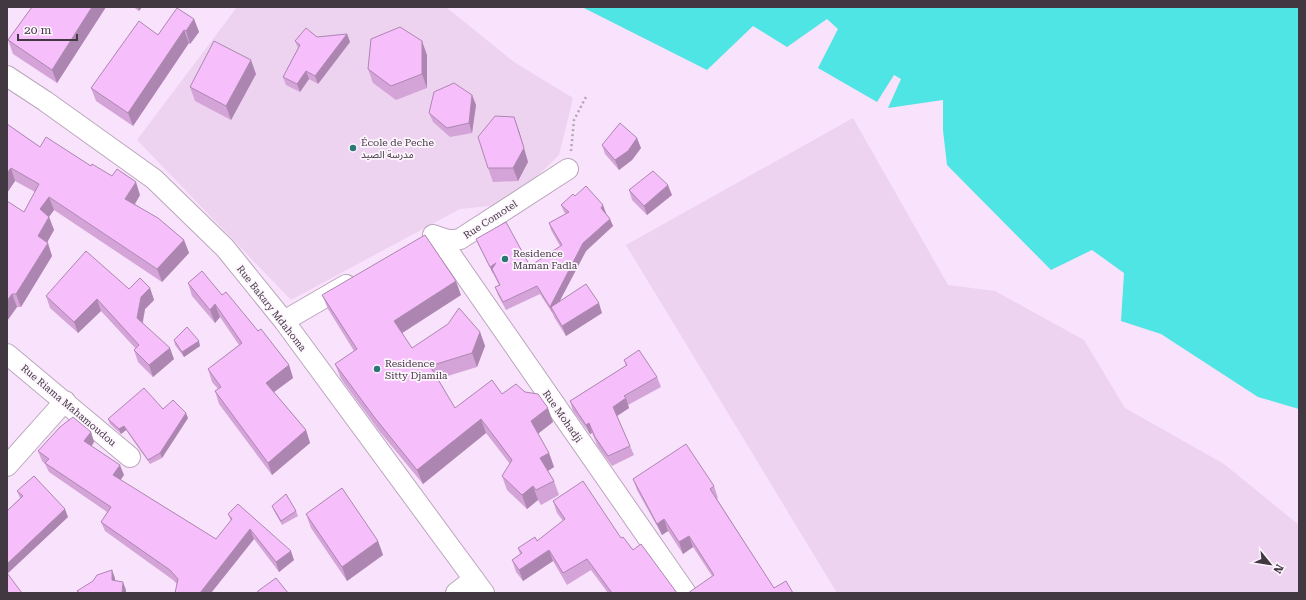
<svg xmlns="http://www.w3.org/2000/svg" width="1306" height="600" font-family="'Roboto Serif','Noto Sans Arabic',serif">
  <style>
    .built { fill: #edd3f0 }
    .water { fill: #4fe5e4 }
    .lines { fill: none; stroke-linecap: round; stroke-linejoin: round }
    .minor-casing { stroke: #bba6bd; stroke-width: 22 }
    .path { stroke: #b5a3b7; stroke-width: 2.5; stroke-dasharray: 2 3; stroke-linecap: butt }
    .minor { stroke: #fff; stroke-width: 20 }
    .wall { fill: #d4a4d8 }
    .shaded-wall { fill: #ac86b0 }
    .building { fill: #f6bffb; stroke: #ac86b0 }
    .poi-dot { fill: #2c7675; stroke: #fef5ff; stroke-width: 1.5 }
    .labels { text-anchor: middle; stroke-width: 3.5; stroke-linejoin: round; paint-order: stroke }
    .poi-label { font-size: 10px; fill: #413842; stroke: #fef5ff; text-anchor: start }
    .street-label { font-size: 10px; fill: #413842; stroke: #fef5ff }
  </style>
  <rect width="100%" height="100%" fill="#f9e2fb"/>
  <path class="built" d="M 237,7 L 446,7 L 514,62 L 573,98 L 559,155 L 509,204 L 460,209 L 291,300 L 137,140 Z
    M 853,118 L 948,285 L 995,291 L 1084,340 L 1125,408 L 1224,464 L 1299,525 L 1299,593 L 837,593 L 626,245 Z"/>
  <path class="water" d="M 582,7 L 1299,7 L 1299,409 L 1258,397 L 1161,334 L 1121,321 L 1124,273 L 1092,250 L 1051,270 L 947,165 L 943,130 L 943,100 L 888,108 L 901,79 L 894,75 L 877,102 L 818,68 L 838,29 L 827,19 L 787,47 L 753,26 L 707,70 Z"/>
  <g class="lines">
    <defs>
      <path id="minor" d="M 7,76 L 45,101 L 154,179 L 225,248 L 284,321 L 484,593
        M 433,235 C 443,238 448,242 460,239 L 568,169
        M 440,239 L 686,593
        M 284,321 L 346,285
        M 7,354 L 130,457
        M 7,466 L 65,401
        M 456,593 L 474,579"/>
    </defs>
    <use href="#minor" class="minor-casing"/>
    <path class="path" d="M 571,151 L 574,120 L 587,95"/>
    <use href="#minor" class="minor"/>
  </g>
  <path class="wall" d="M 32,7 L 106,7 L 57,83 L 13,54 L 8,40 Z
    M 133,7 L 142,7 L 139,11 Z
    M 194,19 L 199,32 L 190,44 L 189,43 L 133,126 L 96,101 L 91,88 L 158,35 Z
    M 347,34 L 350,42 L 318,84 L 309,79 L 300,92 L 286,85 L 283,77 L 298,48 L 295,41 L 317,37 Z
    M 427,55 L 427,88 L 396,100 L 373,83 L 368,69 Z
    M 256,74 L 231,120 L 195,101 L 190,87 Z
    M 472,95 L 476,105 L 472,133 L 450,137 L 433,122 L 429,113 Z
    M 514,117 L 519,131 L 528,162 L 518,181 L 493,182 L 488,168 Z
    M 7,124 L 40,147 L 91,166 L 140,195 L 135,204 L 184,240 L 189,253 L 162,282 L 54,210 L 49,217 L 54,230 L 47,243 L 52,256 L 21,307 L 17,307 L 7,321 L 24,212 L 35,192 L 15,181 L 7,193 Z
    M 602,145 L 641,148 L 632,160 L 619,170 L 605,154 Z
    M 629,190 L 672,195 L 647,215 L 632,200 Z
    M 575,196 L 606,213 L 610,219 L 613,226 L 586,251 L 559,302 L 602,313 L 566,336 L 554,317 L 553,314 L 540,294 L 506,310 L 498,295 L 495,287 L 499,285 L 479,246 L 476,239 L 530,266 L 560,246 L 551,230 L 549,223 L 566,214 L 564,212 L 561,205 Z
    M 188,283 L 222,295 L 258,331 L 289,365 L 293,378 L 274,392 L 306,430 L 310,443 L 272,475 L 219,404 L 215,391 L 218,389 L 212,382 L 208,369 L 239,345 L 220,317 L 215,323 L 192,296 Z
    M 150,288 L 154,300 L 145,309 L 143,323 L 174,359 L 153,377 L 138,362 L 134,350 L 136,349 L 101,311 L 78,333 L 50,308 L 46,296 L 129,289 Z
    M 322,295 L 461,295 L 402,333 L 412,348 L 480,332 L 485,346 L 477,367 L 438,379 L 455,408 L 502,394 L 553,422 L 538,434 L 549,453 L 554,467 L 548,471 L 554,481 L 559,495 L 541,505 L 538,500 L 527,509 L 507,490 L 502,476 L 510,464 L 486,433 L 423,484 L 380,432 L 341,379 L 335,364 L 354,351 L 328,309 Z
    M 174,340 L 200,346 L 184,357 L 175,345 Z
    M 624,360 L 657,377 L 661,387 L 628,405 L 629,408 L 617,416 L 630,446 L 634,455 L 612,466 L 598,447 L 592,433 L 590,434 L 573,411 L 570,401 L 626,366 Z
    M 163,409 L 188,418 L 162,458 L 150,464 L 126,430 L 121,434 L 110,424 L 108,419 Z
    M 91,432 L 94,442 L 92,446 L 124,475 L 120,480 L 216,539 L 231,521 L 228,514 L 294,560 L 279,572 L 254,539 L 211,593 L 175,593 L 177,584 L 173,580 L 105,531 L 101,522 L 107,512 L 49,472 L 45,464 L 42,461 L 38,451 Z
    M 633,479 L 714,486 L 718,498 L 717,499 L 774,588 L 712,576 L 693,547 L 683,554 L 668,531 L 662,535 L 637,490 Z
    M 17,491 L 68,517 L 7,574 L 7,593 L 7,511 L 20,498 Z
    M 553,501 L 621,538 L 677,593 L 608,593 L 591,570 L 567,585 L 553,561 L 523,581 L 516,572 L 512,560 L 520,554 L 518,548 L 537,541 L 563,521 L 557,513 Z
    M 272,506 L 296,511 L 298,516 L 282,525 L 274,511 Z
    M 306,514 L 378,541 L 383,555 L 347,581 L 311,528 Z"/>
  <path class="shaded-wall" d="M 92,7 L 106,7 L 57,83 L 52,70 Z
    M 138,7 L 142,7 L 139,11 Z
    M 194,19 L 199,32 L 190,44 L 186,31 Z
    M 184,30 L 189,43 L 133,126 L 128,113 Z
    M 347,34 L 350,42 L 318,84 L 315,76 Z
    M 422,41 L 427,55 L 427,88 L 422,74 Z
    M 251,60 L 256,74 L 231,120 L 226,106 Z
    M 306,71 L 309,79 L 300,92 L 297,84 Z
    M 472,95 L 476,105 L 472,133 L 469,123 Z
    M 514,117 L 519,131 L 528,162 L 518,181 L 513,168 Z
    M 637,138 L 641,148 L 632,160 L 619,170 L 615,160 Z
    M 11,168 L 15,181 L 7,193 L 7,173 Z
    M 136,182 L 140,195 L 130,212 L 125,199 Z
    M 668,185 L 672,195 L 647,215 L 644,206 Z
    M 49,197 L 54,210 L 45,222 L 40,209 Z
    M 603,205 L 606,213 L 604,216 L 601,208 Z
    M 49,217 L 54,230 L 43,249 L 38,236 Z
    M 610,219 L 613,226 L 586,251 L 554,312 L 551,307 L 553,314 L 550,307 L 583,243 Z
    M 184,240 L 189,253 L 162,282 L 157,269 Z
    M 48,243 L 52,256 L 21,307 L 16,294 Z
    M 496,263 L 492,269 L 493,274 L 490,267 Z
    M 456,281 L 461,295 L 399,335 L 394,321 Z
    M 150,288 L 154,300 L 145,309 L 141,329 L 137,318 L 141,297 Z
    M 12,294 L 17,307 L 7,321 L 7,301 Z
    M 97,299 L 101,311 L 78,333 L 74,322 Z
    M 599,303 L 602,313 L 566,336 L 562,326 Z
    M 215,304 L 220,317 L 215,323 L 210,310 Z
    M 480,332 L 485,346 L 477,367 L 472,353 Z
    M 199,341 L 200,346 L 184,357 L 182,352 Z
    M 170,348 L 174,359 L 153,377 L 149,365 Z
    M 289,365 L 293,378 L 270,395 L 266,383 Z
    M 626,398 L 629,408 L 617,416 L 613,407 Z
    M 548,408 L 553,422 L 536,435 L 531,421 Z
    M 186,413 L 188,418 L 162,458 L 160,453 Z
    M 481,419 L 486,433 L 423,484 L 417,470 Z
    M 589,423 L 592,433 L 590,434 L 586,425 Z
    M 124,426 L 126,430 L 121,434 L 119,429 Z
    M 306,430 L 310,443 L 272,475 L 268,463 Z
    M 91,432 L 94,442 L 88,450 L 84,441 Z
    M 549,453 L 554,467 L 546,472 L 540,458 Z
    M 120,465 L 124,475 L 117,485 L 113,475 Z
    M 533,486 L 538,500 L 527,509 L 522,495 Z
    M 65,509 L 68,517 L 7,574 L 7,564 Z
    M 664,519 L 668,531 L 662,535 L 657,524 Z
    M 250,529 L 254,539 L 211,593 L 200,593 Z
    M 689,536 L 693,547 L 683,554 L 679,542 Z
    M 378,541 L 383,555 L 347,581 L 342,567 Z
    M 549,550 L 553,561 L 523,581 L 519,570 Z
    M 291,551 L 294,560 L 279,572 L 276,562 Z
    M 112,570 L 115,578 L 115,588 L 112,580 Z
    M 123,582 L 126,590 L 126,593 L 122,593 Z"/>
  <path class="building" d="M 32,7 L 92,7 L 52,70 L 8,40 Z
    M 177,8 L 194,19 L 186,31 L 184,30 L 128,113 L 91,88 L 139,21 L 158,35 Z
    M 400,27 L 422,41 L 422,74 L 391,86 L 368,69 L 371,39 Z
    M 306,28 L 317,37 L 347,34 L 315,76 L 306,71 L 297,84 L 283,77 L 300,45 L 295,41 Z
    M 214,41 L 251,60 L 226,106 L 190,87 Z
    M 454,83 L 472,95 L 469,123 L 447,128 L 429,113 L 434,92 Z
    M 495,116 L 514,117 L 524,148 L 513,168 L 488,168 L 478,137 Z
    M 620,123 L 637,138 L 628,151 L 615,160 L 602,145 Z
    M 7,124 L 40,147 L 46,137 L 91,166 L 92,164 L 112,176 L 117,169 L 136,182 L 125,199 L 158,218 L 184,240 L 157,269 L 49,197 L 40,209 L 49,217 L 38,236 L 48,243 L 16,294 L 12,294 L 7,301 L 7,201 L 24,212 L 39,184 L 11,168 L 7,173 Z
    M 653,171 L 668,185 L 644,206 L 629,190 Z
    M 586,186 L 603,205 L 601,208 L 610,219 L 583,243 L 550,307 L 537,286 L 503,302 L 495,287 L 500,285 L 492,269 L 496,263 L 490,267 L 476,239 L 506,222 L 530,266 L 562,245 L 549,223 L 569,212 L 561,205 L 573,194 L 575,196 Z
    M 425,235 L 456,281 L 394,321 L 412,348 L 448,324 L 459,308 L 480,332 L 472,353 L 430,366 L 455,408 L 492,380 L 502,394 L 516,384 L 525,392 L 538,394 L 548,408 L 531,421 L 549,453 L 540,458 L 554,481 L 536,490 L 533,486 L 522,495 L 502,476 L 512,460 L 481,419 L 417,470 L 375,418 L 335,364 L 357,349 L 322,295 Z
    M 86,251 L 129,289 L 140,278 L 150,288 L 141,297 L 137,318 L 170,348 L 149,365 L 134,350 L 139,345 L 97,299 L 74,322 L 46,296 Z
    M 202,271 L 222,295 L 226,292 L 258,331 L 261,329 L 289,365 L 266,383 L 306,430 L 268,463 L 215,391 L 221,387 L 208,369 L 242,343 L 215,304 L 210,310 L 188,283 Z
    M 586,284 L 599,303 L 562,326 L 551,307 Z
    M 187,327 L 199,341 L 182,352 L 174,340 Z
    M 639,350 L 657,377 L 624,396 L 626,398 L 613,407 L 630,446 L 608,456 L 595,437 L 589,423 L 586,425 L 570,401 L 627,365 L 624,360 Z
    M 144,388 L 163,409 L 173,400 L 186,413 L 160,453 L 148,460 L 124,426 L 119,429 L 108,419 Z
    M 73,417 L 91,432 L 84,441 L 120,465 L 113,475 L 216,539 L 232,519 L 228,514 L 238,504 L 291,551 L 276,562 L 250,529 L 200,593 L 175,593 L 178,579 L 170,570 L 101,522 L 111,507 L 45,463 L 49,459 L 38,451 L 60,427 Z
    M 686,444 L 714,486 L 710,489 L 774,588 L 786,581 L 793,593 L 688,593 L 714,575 L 689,536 L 679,542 L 664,519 L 657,524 L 633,479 Z
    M 34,476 L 65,509 L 7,564 L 7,511 L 23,496 L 17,491 Z
    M 583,481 L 621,538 L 623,537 L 633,550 L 641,544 L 677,593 L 612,593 L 587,559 L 563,573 L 549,550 L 519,570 L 512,560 L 522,553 L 518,548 L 535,537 L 537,541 L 565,519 L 553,501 Z
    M 342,488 L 378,541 L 342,567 L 306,514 Z
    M 286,494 L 296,511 L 281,521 L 272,506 Z
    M 112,570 L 112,580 L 123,582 L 122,593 L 80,593 L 77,591 L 93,581 L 97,575 Z
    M 7,573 L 22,593 L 7,593 Z
    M 276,578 L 288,593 L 257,593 L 258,591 Z"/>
  <g class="poi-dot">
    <circle cx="353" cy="148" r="4"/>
    <circle cx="505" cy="259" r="4"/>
    <circle cx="377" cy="369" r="4"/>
  </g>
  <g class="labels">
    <g class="poi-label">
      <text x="361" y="146">École de Peche<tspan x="361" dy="12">مدرسة الصيد</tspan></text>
      <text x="513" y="257">Residence<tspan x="513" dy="12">Maman Fadla</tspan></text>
      <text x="385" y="367">Residence<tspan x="385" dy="12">Sitty Djamila</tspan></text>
    </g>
    <g class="street-label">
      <text transform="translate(490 219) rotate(-33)" y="4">Rue Comotel</text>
      <text transform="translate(272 308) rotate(52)" y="4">Rue Bakary Mdahoma</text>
      <text transform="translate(69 405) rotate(40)" y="4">Rue Riama Mahamoudou</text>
      <text transform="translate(563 416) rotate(55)" y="4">Rue Mohadji</text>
    </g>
  </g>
  <rect width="1306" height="600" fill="none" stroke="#413842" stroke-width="16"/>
  <g transform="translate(1270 564) rotate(120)" stroke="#fef5ff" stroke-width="3" paint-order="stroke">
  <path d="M0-3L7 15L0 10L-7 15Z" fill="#413842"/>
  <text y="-6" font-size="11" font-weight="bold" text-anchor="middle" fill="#413842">N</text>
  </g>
  <path d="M18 34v6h59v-6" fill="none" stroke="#413842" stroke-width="2"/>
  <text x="24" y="34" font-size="12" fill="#413842" stroke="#fef5ff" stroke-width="3" paint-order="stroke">20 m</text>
</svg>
